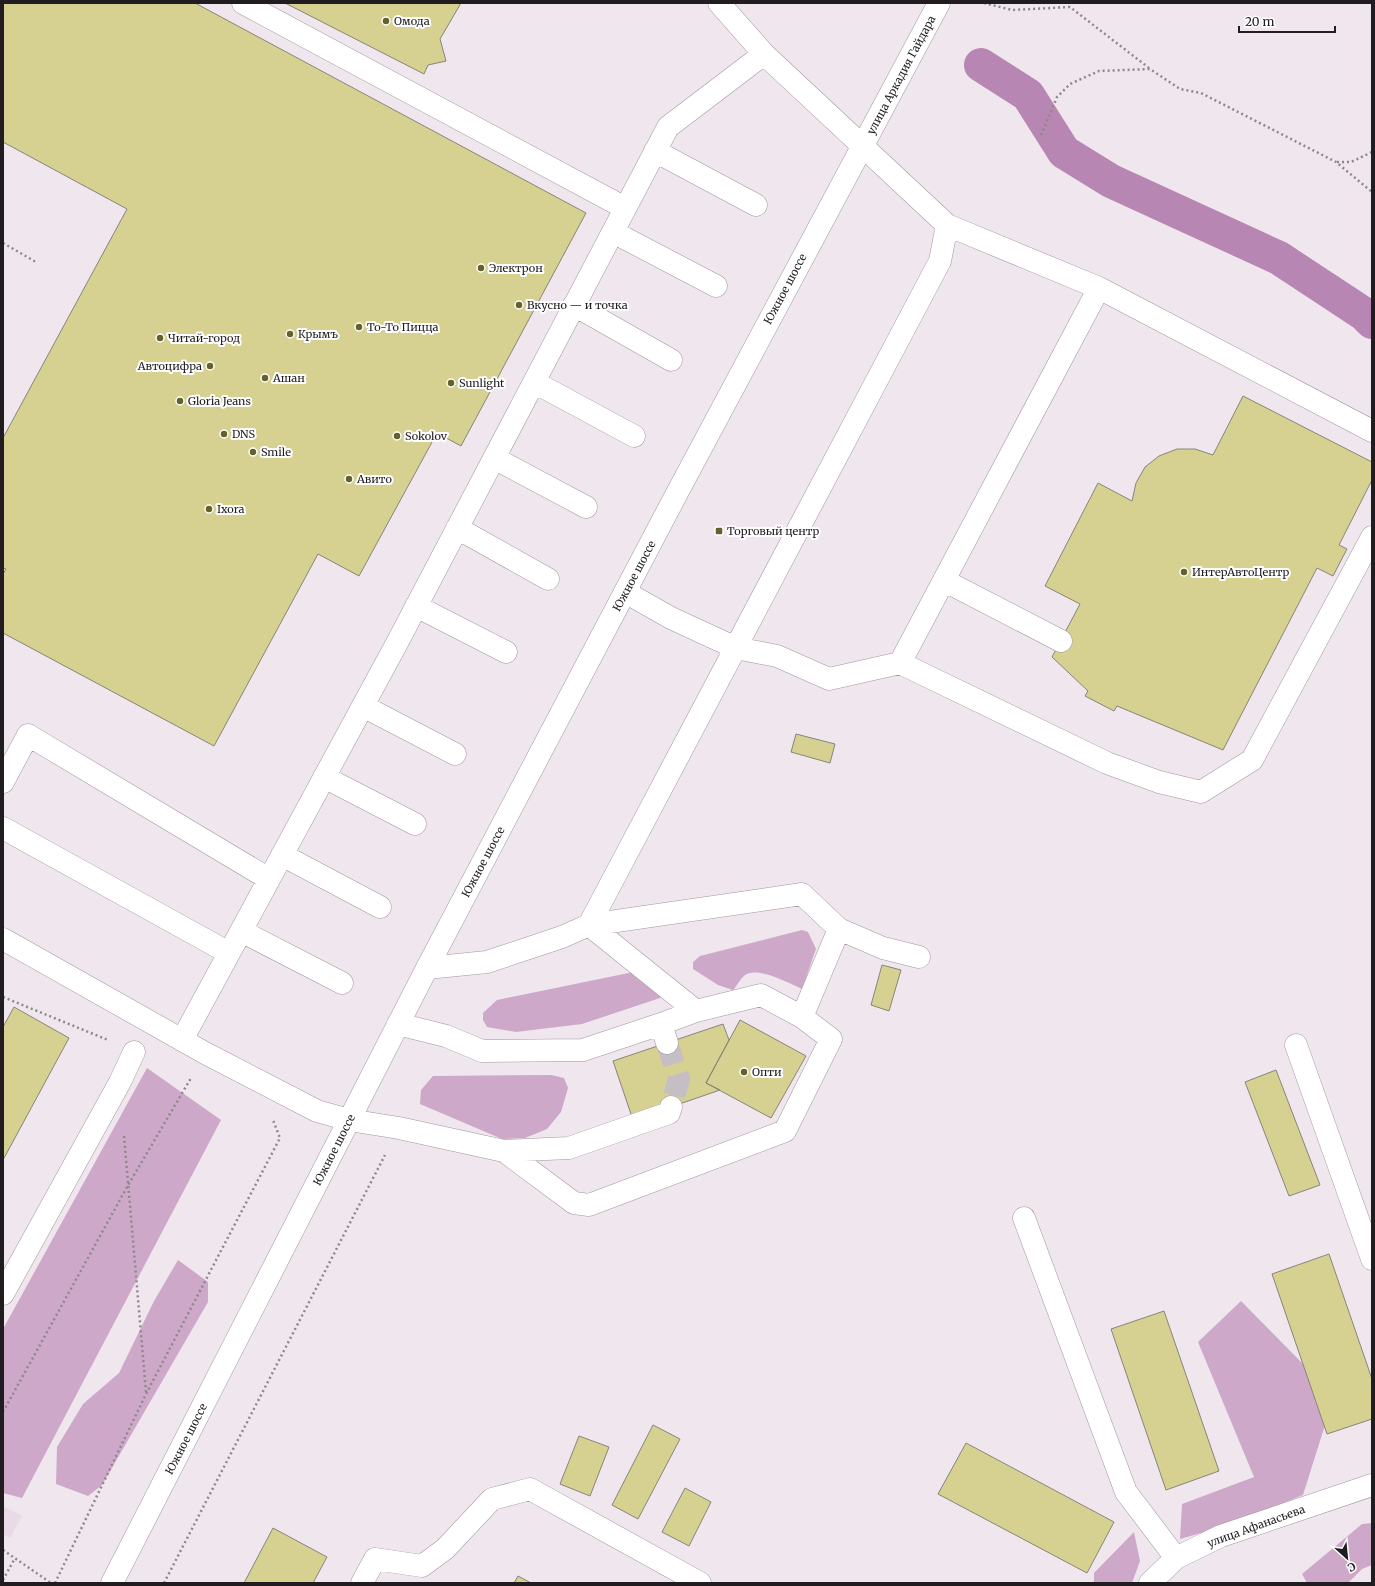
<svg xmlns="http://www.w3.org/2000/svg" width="1375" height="1586" font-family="Merriweather,serif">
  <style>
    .built { fill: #eadae8 }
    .green { fill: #cea8c8 }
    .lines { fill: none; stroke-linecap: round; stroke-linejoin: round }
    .canal { stroke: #b886b2; stroke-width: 34 }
    .building { fill: #d6d191; stroke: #86857b }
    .minor-tunnel { stroke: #c6bec5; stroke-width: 22; stroke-dasharray: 22 11; stroke-linecap: butt }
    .minor-casing { stroke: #a1979f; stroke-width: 23 }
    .major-casing { stroke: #a1979f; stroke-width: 23 }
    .path { stroke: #8e878c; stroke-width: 2.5; stroke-dasharray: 2 3; stroke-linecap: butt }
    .minor { stroke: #fff; stroke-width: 22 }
    .major { stroke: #fff; stroke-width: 22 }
    .poi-dot { fill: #65612e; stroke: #fff; stroke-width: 1.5 }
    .labels { text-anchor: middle; stroke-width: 4; stroke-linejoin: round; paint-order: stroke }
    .poi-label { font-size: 11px; fill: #201c1f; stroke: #fff; text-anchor: start }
    .street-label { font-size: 11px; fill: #201c1f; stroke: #fff }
  </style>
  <rect width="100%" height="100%" fill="#f0e6ee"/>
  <path class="built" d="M 3,1506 L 22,1516 L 10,1538 L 3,1534 Z"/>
  <path class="green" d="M 802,930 L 808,932 L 816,949 L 802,989 C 789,983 757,966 745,975 C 740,979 737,986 733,990 L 718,985 L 693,969 L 693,962 L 700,956 Z
    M 653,968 L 667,988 L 660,998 L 582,1024 L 516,1032 L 487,1027 L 483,1020 L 483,1013 L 497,1000 Z
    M 147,1068 L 221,1120 L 22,1498 L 3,1493 L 3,1329 Z
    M 551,1075 L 564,1078 L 568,1088 L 561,1112 L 547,1129 L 525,1138 L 502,1139 L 420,1104 L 421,1090 L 433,1076 Z
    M 178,1260 L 208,1282 L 208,1302 L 102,1485 L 88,1496 L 56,1484 L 57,1447 L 83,1404 L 119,1373 L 154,1301 Z
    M 1241,1301 L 1303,1364 L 1325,1425 L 1303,1495 L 1229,1525 L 1180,1539 L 1182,1504 L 1254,1477 L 1198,1342 Z
    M 1372,1523 L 1372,1565 L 1362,1569 L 1348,1583 L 1307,1583 L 1302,1574 L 1362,1524 Z
    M 1134,1532 L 1140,1561 L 1132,1583 L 1094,1583 L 1094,1573 Z"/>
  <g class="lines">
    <path class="canal" d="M 981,65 L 1028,95 L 1064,152 L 1111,181 L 1279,258 L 1364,314 L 1372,322"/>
  </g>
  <path class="building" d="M 3,3 L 195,3 L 586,213 L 461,446 L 437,433 L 359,576 L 318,554 L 214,746 L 3,633 L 3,574 L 6,569 L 3,568 L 3,438 L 127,209 L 3,142 Z
    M 285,3 L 461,3 L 440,39 L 446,61 L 428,65 L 424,74 Z
    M 1243,396 L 1372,462 L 1372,480 L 1339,545 L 1347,549 L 1333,576 L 1317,568 L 1223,750 L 1117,706 L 1114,711 L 1085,696 L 1088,691 L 1052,657 L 1080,604 L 1045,586 L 1098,483 L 1132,501 L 1136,483 L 1145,467 L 1159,456 L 1177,449 L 1195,449 L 1213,455 Z
    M 796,734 L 835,744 L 830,763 L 791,752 Z
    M 882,965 L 901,970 L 889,1011 L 871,1005 Z
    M 14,1007 L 69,1038 L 3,1160 L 3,1027 Z
    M 740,1020 L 806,1056 L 771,1118 L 706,1083 Z
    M 723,1024 L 729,1040 L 706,1083 L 720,1090 L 633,1120 L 613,1061 Z
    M 1276,1070 L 1320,1185 L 1289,1196 L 1245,1082 Z
    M 1329,1254 L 1372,1379 L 1372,1419 L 1327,1434 L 1272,1274 Z
    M 1164,1311 L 1219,1471 L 1166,1490 L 1111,1329 Z
    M 653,1425 L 680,1439 L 638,1519 L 612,1505 Z
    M 579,1436 L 609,1447 L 590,1496 L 560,1484 Z
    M 966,1443 L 1114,1522 L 1087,1573 L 938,1494 Z
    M 685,1488 L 711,1502 L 689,1546 L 662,1532 Z
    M 273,1528 L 327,1557 L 313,1583 L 244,1583 Z
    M 518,1576 L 531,1583 L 514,1583 Z"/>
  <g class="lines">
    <path class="minor-tunnel" d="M 667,1043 L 679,1079 L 671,1107"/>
    <defs>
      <path id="minor" d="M 243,3 L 625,208
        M 719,3 L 764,54 L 947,225 L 1099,288 L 1372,431
        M 655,151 L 756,205
        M 613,232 L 716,286
        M 574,305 L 671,360
        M 534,382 L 634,436
        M 494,458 L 586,507
        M 457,528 L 548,579
        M 945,581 L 1061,641
        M 625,592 L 671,618 L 736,648 L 777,656 L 829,679 L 900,663 L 1099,288
        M 416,606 L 506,652
        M 900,663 L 1107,763 L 1159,782 L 1201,792 L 1252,760 L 1372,537
        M 363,706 L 455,754
        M 324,777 L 415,824
        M 3,782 L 28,735 L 269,879
        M 3,828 L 229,953
        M 282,855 L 380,907
        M 589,925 L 940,261 L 947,225
        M 589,925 L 696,1011
        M 241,931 L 342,983
        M 3,939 L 205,1053 L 317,1111 L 349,1120 L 399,1128 L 504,1151 L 569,1148 L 669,1113 L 671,1107
        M 427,968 L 487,962 L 562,937 L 589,925 L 802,894 L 839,929 L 883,948 L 919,957
        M 398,1024 L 446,1036 L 482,1051 L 583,1050 L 661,1024 L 667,1043
        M 661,1024 L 696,1011 L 761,995 L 802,1017 L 839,929
        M 182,1040 L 397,643 L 668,127 L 764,54
        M 1296,1045 L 1372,1259
        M 504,1151 L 574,1203 L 589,1205 L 785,1131 L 831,1039 L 802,1017
        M 1024,1218 L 1126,1492 L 1176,1558
        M 3,1294 L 120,1082 L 134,1052
        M 362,1583 L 375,1559 L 422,1566 L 445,1549 L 492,1499 L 530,1489 L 700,1583
        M 1150,1583 L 1176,1558 L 1221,1536 L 1372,1485"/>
      <path id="major" d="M 112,1583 L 427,968 L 676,495 L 939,3"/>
    </defs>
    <use href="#minor" class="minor-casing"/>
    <use href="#major" class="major-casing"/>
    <path class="path" d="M 984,3 L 1012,10 L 1070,7 L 1149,68
      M 1041,135 L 1057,97 L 1070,84 L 1099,71 L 1150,69 L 1180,89 L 1201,93 L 1336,162 L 1372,192
      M 1337,162 L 1351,162 L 1372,152
      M 3,243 L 36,262
      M 3,997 L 108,1040
      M 124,1136 L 146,1392
      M 3,1412 L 127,1187 L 191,1078
      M 3,1550 L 51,1583
      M 3,1580 L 15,1558
      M 55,1583 L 146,1394 L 280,1138 L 273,1120
      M 164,1583 L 385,1155"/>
    <use href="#minor" class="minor"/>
    <use href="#major" class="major"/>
  </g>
  <g class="poi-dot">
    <circle cx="386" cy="21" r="4"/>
    <circle cx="481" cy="268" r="4"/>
    <circle cx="519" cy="305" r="4"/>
    <circle cx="359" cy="327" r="4"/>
    <circle cx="290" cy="334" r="4"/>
    <circle cx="160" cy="338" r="4"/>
    <circle cx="210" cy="366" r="4"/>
    <circle cx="265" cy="378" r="4"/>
    <circle cx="451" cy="383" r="4"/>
    <circle cx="180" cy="401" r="4"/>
    <circle cx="224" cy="434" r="4"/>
    <circle cx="397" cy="436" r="4"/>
    <circle cx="253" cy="452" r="4"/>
    <circle cx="349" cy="479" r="4"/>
    <circle cx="209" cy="509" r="4"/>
    <rect x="715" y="527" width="8" height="8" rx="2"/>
    <circle cx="1184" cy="572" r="4"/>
    <circle cx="744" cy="1072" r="4"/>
  </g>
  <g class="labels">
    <g class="poi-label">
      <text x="394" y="25">Омода</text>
      <text x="489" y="272">Электрон</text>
      <text x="527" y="309">Вкусно — и точка</text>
      <text x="367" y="331">То-То Пицца</text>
      <text x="298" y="338">Крымъ</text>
      <text x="168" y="342">Читай-город</text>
      <text x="202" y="370" text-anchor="end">Автоцифра</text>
      <text x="273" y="382">Ашан</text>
      <text x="459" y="387">Sunlight</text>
      <text x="188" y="405">Gloria Jeans</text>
      <text x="232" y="438">DNS</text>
      <text x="405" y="440">Sokolov</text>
      <text x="261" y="456">Smile</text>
      <text x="357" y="483">Авито</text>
      <text x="217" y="513">Ixora</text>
      <text x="727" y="535">Торговый центр</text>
      <text x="1192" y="576">ИнтерАвтоЦентр</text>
      <text x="752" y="1076">Опти</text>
    </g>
    <g class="street-label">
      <text transform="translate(901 75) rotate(-62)" y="4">улица Аркадия Гайдара</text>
      <text transform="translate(785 289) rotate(-62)" y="4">Южное шоссе</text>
      <text transform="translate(634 576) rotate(-62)" y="4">Южное шоссе</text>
      <text transform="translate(483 862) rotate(-62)" y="4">Южное шоссе</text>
      <text transform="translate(334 1150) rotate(-63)" y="4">Южное шоссе</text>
      <text transform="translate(186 1439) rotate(-63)" y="4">Южное шоссе</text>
      <text transform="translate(1256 1526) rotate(-20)" y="4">улица Афанасьева</text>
    </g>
  </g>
  <rect width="1375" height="1586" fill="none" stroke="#201c1f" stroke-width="8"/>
  <g transform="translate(1347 1558) rotate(153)" stroke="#ffffff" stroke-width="3" paint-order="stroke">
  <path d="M0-3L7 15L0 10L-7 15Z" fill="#201c1f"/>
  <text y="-6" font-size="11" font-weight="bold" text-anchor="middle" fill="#201c1f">С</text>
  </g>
  <path d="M1239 26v6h96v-6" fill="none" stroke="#201c1f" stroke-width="2"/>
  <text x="1245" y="26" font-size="12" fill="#201c1f" stroke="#ffffff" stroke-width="3" paint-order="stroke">20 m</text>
</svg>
